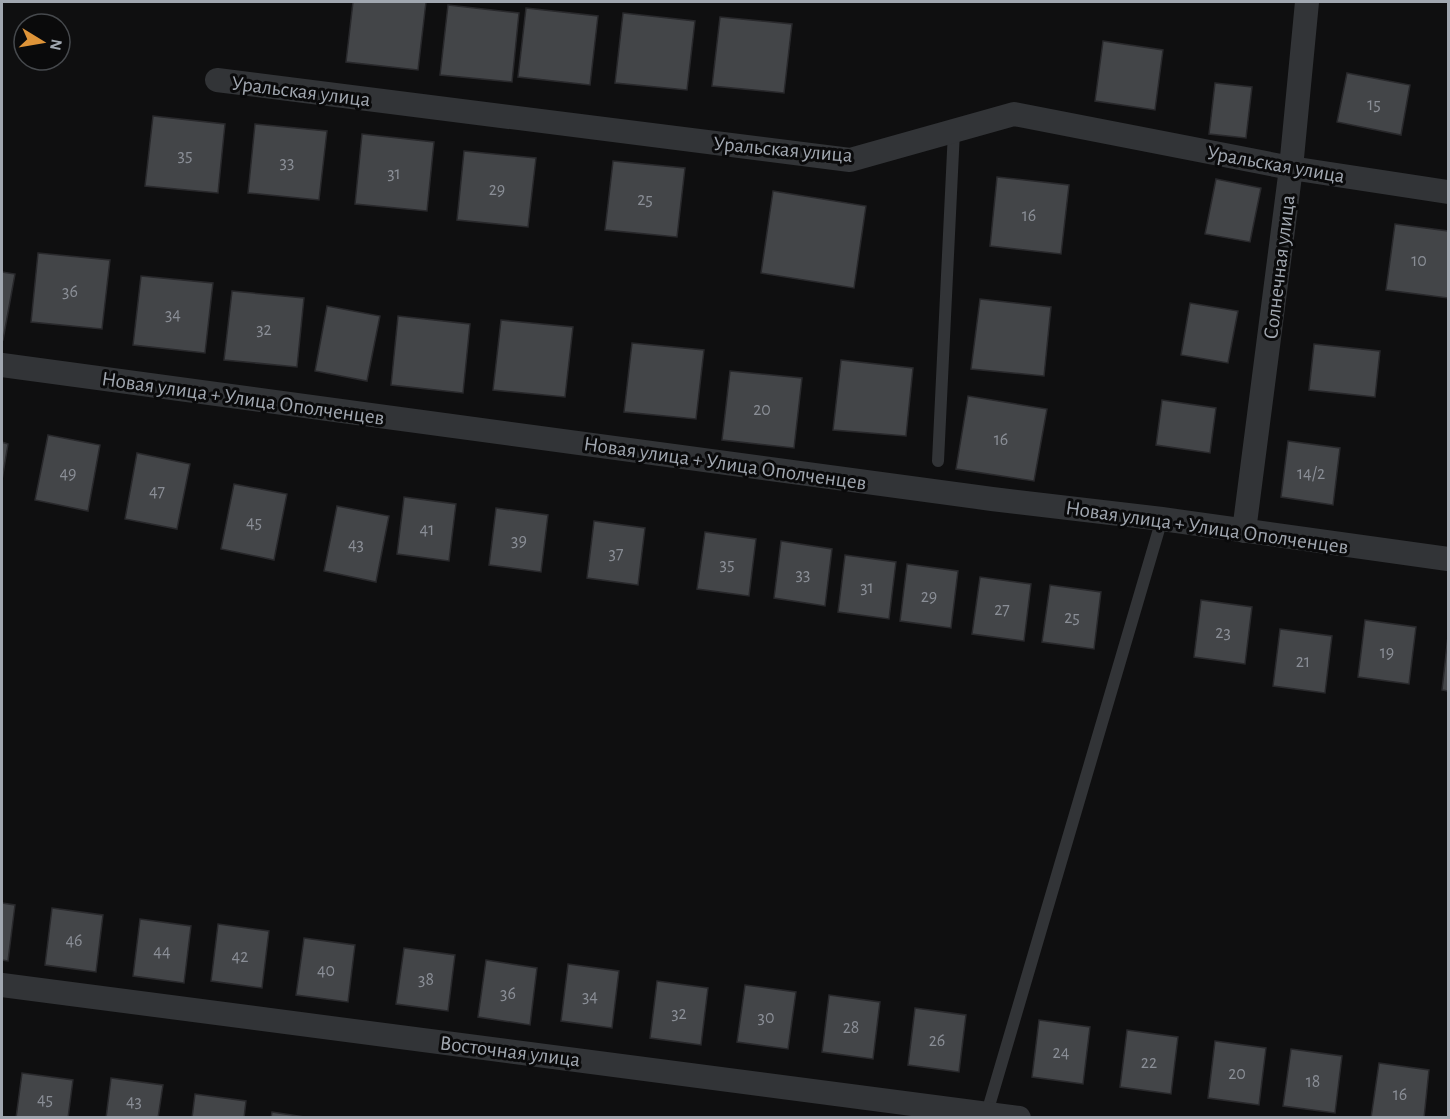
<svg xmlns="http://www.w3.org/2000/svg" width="1450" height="1119" font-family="'Alegreya Sans',sans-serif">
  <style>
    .building { fill: #434548; stroke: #29292c; stroke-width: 1.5 }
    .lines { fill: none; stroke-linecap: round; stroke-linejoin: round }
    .lane { stroke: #323437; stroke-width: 12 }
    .street { stroke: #323437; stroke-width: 24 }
    .labels { text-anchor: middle; stroke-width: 6; stroke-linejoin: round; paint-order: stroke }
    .number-label { font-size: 18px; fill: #8a8e96 }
    .street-label { font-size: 21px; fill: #a1a7b0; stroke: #0a0a0b }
  </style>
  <rect width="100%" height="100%" fill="#0f0f10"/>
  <path class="building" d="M 353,2 L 426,2 L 418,70 L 346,62 Z
    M 448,5 L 519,13 L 512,82 L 440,75 Z
    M 526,8 L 598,16 L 590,85 L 518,77 Z
    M 623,13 L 695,21 L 687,90 L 615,83 Z
    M 720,17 L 792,24 L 784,93 L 712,86 Z
    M 1103,41 L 1163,50 L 1155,110 L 1095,101 Z
    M 1347,73 L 1410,85 L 1401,135 L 1337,122 Z
    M 1215,83 L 1252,87 L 1246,138 L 1209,134 Z
    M 153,116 L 225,124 L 218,193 L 145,186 Z
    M 255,124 L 327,131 L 319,200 L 248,193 Z
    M 362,134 L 434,142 L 427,211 L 355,204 Z
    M 464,151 L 536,158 L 528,227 L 457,220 Z
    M 613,161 L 685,168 L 677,237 L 605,230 Z
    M 997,177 L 1069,185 L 1061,254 L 990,246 Z
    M 1216,179 L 1261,188 L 1250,242 L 1205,234 Z
    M 773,191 L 866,206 L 854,288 L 761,273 Z
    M 1395,224 L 1448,231 L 1448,298 L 1386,290 Z
    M 38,253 L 110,260 L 102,329 L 31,322 Z
    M 2,272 L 15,274 L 3,340 L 2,340 Z
    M 141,276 L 213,283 L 205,353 L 133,345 Z
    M 232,291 L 304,298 L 297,367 L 224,360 Z
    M 980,299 L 1051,307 L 1044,376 L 971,369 Z
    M 1190,303 L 1238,311 L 1228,363 L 1181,355 Z
    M 327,306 L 380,316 L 367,381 L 315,371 Z
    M 398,316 L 470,324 L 463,393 L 391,385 Z
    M 501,320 L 573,327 L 565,397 L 493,390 Z
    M 632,343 L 704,350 L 696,419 L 624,412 Z
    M 1314,344 L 1380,351 L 1375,397 L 1309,390 Z
    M 841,360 L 913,368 L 906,436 L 833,430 Z
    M 730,371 L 802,378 L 794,448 L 722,440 Z
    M 968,396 L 1047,409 L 1034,481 L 956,469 Z
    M 1162,400 L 1216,408 L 1210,453 L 1156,445 Z
    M 48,435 L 100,445 L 88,511 L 35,500 Z
    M 1288,441 L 1340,448 L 1333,505 L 1281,497 Z
    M 2,442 L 8,444 L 2,480 Z
    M 137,453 L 190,464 L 177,529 L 125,519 Z
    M 234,484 L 287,494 L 274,560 L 221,549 Z
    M 404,497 L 456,504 L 449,561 L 397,554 Z
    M 337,506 L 389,516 L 376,582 L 324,571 Z
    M 496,508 L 548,515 L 541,572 L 489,565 Z
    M 594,521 L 645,528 L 638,585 L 587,578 Z
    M 705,532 L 756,539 L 749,596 L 697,589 Z
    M 781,541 L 832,549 L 825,606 L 774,598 Z
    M 845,555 L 896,562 L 889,619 L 838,612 Z
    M 907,564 L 958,571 L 951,628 L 900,621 Z
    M 980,577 L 1031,584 L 1024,641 L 972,634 Z
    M 1050,585 L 1101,592 L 1094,649 L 1042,642 Z
    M 1201,600 L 1252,607 L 1245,664 L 1194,657 Z
    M 1365,620 L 1416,627 L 1409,684 L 1358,677 Z
    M 1280,629 L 1332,636 L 1325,693 L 1273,686 Z
    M 1448,636 L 1448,691 L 1442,690 Z
    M 2,903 L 15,905 L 8,961 L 2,960 Z
    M 52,908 L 103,915 L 96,972 L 45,965 Z
    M 140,919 L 191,926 L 184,983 L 133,976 Z
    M 218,924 L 269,931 L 262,988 L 211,981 Z
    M 304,938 L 355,945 L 348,1002 L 296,995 Z
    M 404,948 L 455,955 L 448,1011 L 396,1004 Z
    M 486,960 L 537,968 L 530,1025 L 478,1017 Z
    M 568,964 L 619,971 L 612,1028 L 561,1021 Z
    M 657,981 L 708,988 L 701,1045 L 650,1038 Z
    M 745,985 L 796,992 L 788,1049 L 737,1042 Z
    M 829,995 L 880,1002 L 873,1059 L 822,1052 Z
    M 915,1008 L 966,1015 L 959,1072 L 908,1065 Z
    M 1039,1020 L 1090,1027 L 1083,1084 L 1032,1077 Z
    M 1127,1030 L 1178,1037 L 1171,1094 L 1120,1087 Z
    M 1215,1041 L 1266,1048 L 1259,1105 L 1208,1098 Z
    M 1291,1049 L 1342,1056 L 1335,1113 L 1283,1106 Z
    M 1379,1063 L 1429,1070 L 1424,1118 L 1371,1118 Z
    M 22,1073 L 73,1080 L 68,1118 L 16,1118 Z
    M 111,1078 L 163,1085 L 158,1118 L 106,1118 Z
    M 195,1094 L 246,1101 L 244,1118 L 192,1118 Z
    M 272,1112 L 311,1118 L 271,1118 Z"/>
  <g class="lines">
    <path class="lane" d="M 938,461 L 954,131
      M 986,1116 L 1162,519"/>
    <path class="street" d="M 217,80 L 850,160 L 1014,114 L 1291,168 L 1448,192
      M 2,365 L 992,499 L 1162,519 L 1448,559
      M 1244,531 L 1291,168 L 1307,2
      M 2,985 L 1019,1118"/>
  </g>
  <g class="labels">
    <g class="number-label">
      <text x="1374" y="110">15</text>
      <text x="185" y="161">35</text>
      <text x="287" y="168">33</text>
      <text x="394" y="179">31</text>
      <text x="497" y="195">29</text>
      <text x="645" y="205">25</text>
      <text x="1029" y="221">16</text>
      <text x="1419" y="266">10</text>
      <text x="70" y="297">36</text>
      <text x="173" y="320">34</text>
      <text x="264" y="335">32</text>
      <text x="762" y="415">20</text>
      <text x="1001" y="445">16</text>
      <text x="68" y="479">49</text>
      <text x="1311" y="479">14/2</text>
      <text x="157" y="497">47</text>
      <text x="254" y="528">45</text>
      <text x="427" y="535">41</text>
      <text x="519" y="546">39</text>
      <text x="356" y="550">43</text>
      <text x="616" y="559">37</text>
      <text x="727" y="570">35</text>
      <text x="803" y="580">33</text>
      <text x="867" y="593">31</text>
      <text x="929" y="602">29</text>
      <text x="1002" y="615">27</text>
      <text x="1072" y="623">25</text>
      <text x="1223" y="638">23</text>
      <text x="1387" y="658">19</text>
      <text x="1303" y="667">21</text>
      <text x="74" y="946">46</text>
      <text x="162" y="957">44</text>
      <text x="240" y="962">42</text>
      <text x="326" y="976">40</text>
      <text x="426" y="985">38</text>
      <text x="508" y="999">36</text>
      <text x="590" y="1002">34</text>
      <text x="679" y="1019">32</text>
      <text x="766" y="1023">30</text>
      <text x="851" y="1033">28</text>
      <text x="937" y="1046">26</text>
      <text x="1061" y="1058">24</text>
      <text x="1149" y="1068">22</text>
      <text x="1237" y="1079">20</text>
      <text x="1313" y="1087">18</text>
      <text x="1400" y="1100">16</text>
      <text x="45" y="1105">45</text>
      <text x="134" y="1107">43</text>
    </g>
    <g class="street-label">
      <text transform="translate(301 91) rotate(7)" y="7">Уральская улица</text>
      <text transform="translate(783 149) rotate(5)" y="7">Уральская улица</text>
      <text transform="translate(1276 164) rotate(10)" y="7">Уральская улица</text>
      <text transform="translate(1279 267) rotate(-83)" y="7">Солнечная улица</text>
      <text transform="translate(243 398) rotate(8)" y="7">Новая улица + Улица Ополченцев</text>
      <text transform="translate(725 463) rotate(8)" y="7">Новая улица + Улица Ополченцев</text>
      <text transform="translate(1207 527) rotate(8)" y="7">Новая улица + Улица Ополченцев</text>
      <text transform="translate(510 1051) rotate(7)" y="7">Восточная улица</text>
    </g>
  </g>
  <rect width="1450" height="1119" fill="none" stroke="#a1a7b0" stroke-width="6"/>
  <g transform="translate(42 42) rotate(101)"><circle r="28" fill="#0a0a0b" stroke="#46494d" stroke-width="1.5"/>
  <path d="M0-4.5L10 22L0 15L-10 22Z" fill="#de9439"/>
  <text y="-9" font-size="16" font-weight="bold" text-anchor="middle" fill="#a1a7b0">N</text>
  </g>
</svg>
